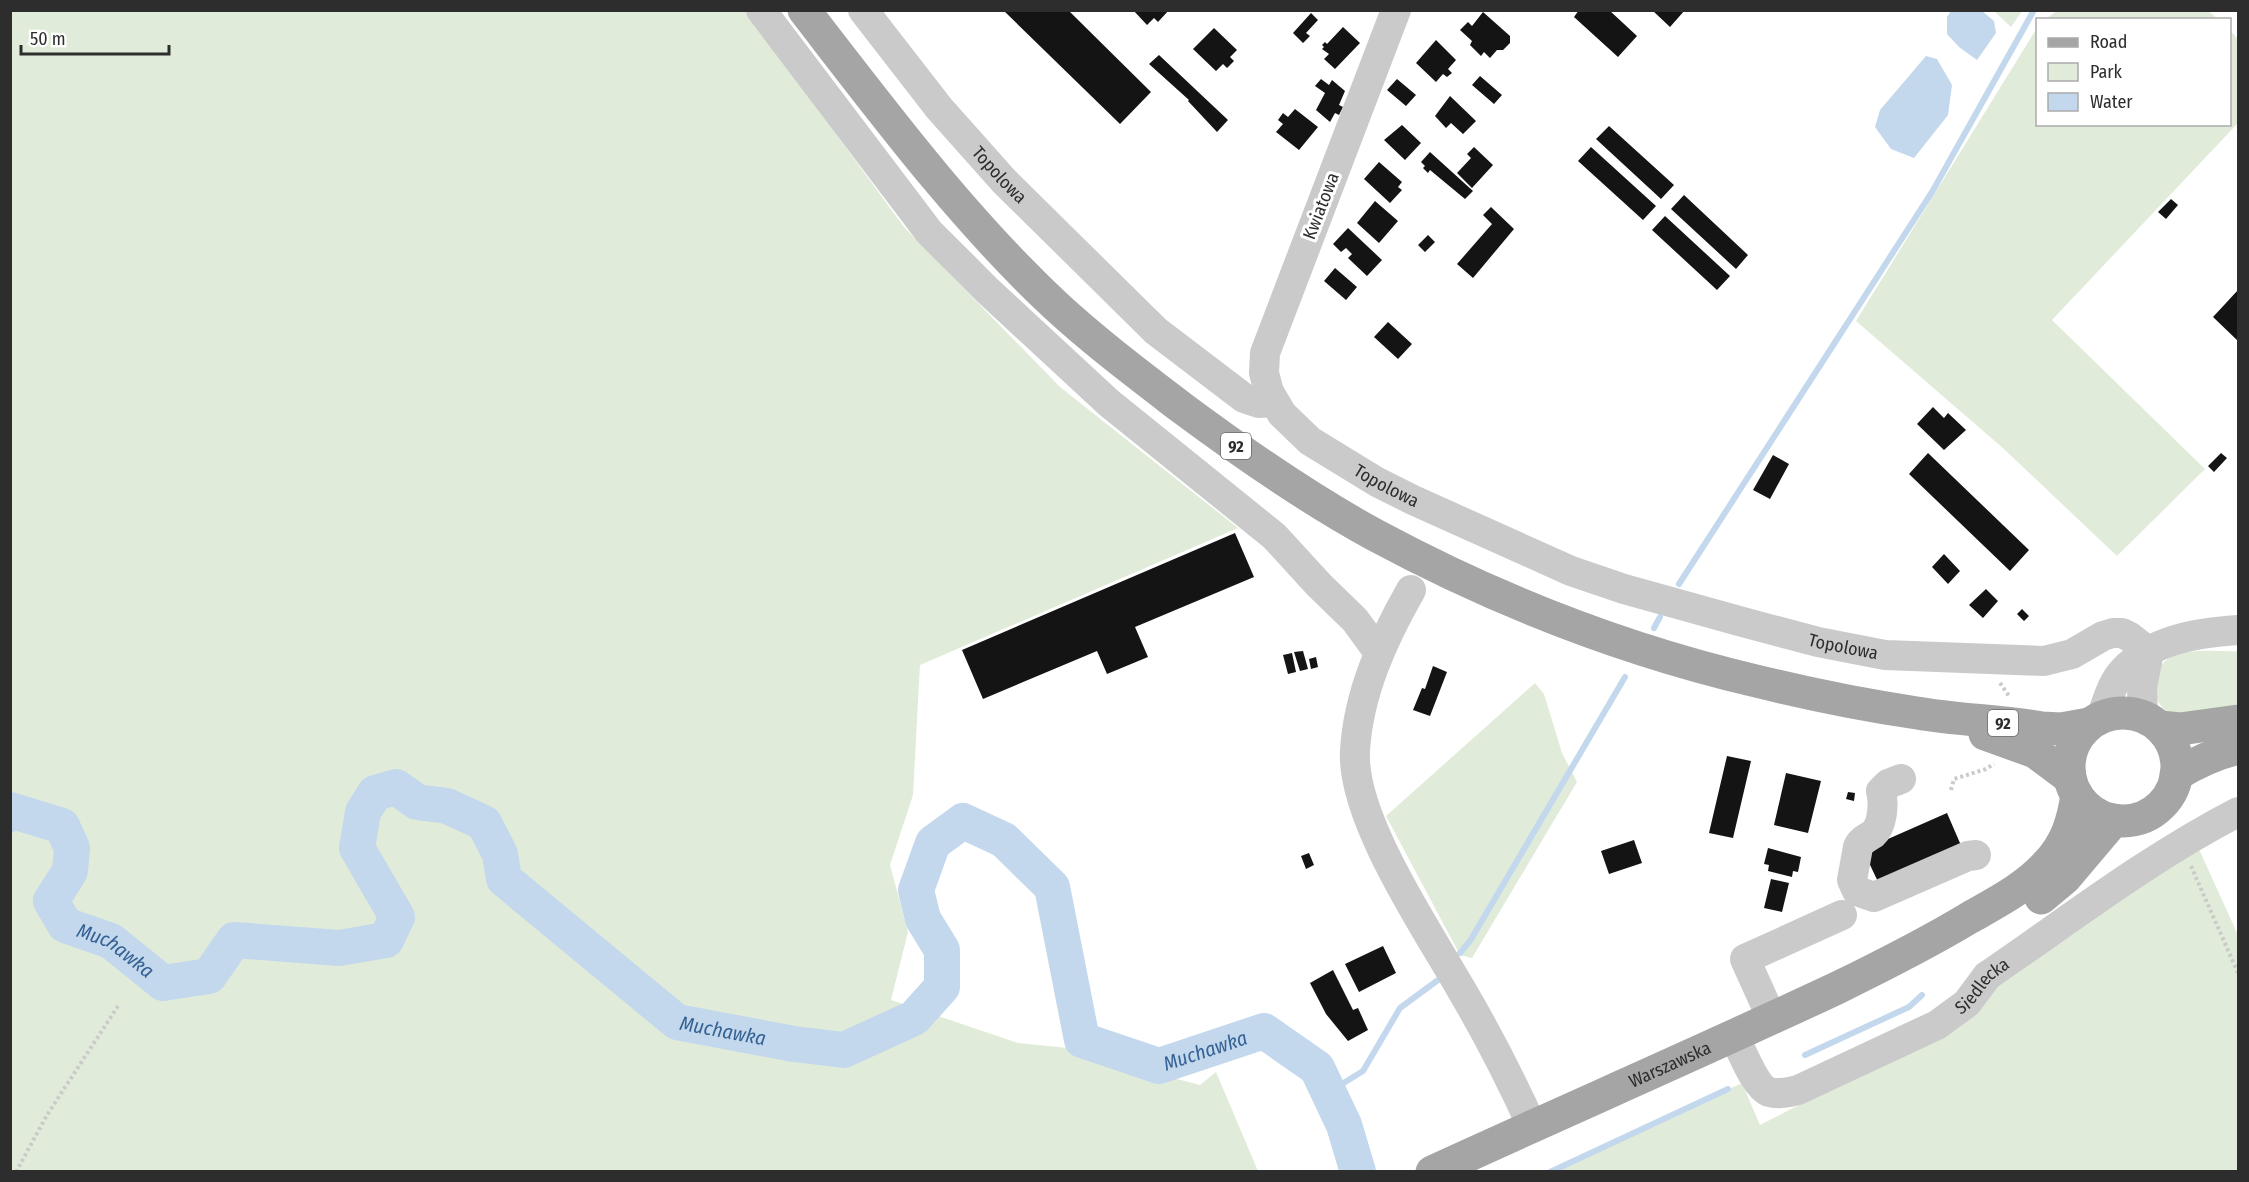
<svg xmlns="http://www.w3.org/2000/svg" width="2249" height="1182" font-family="'Fira Sans Condensed',sans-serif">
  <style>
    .green { fill: #e0ecd9 }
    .water { fill: #c3d7ed }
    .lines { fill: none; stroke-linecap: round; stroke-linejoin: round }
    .stream { stroke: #c3d7ed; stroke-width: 6 }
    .canal { stroke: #c3d7ed; stroke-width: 21 }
    .river { stroke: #c3d7ed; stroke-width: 36 }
    .building { fill: #141414 }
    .path { stroke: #cacaca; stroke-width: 4; stroke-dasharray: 3 3; stroke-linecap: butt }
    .minor { stroke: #cacaca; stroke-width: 30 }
    .major { stroke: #a5a5a5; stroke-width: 33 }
    .labels { text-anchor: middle; stroke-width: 6; stroke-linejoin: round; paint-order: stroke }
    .shield { fill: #fff; stroke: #6c6c6c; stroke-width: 1.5 }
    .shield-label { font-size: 16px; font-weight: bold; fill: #2d2d2d }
    .street-label { font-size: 18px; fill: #2d2d2d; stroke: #fff }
    .water-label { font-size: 20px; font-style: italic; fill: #356294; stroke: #fff }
  </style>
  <rect width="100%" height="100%" fill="#fff"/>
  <path class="green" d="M 2059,10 L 2208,11 L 2218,19 L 2045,19 Z
    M 10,11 L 746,11 L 904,227 L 1060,387 L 1238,528 L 920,665 L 913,795 L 890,865 L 908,932 L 891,1000 L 1018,1043 L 1119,1053 L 1162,1075 L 1200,1085 L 1216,1072 L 1258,1171 L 11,1171 Z
    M 1994,11 L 2022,11 L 2011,27 Z
    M 2037,28 L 2038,124 L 2230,124 L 2230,30 L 2238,39 L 2238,123 L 2052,320 L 2205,469 L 2117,556 L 2004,449 L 1856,321 Z
    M 2238,651 L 2238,704 C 2223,708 2188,718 2174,714 C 2147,707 2150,665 2173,656 C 2193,648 2218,652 2238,651 Z
    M 1535,683 L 1544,694 L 1562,753 L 1577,782 L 1472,958 L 1460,955 L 1386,816 Z
    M 2198,847 L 2238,935 L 2238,1171 L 1550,1172 L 1742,1083 L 1760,1125 L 1964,1020 L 1998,982 Z"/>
  <path class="water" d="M 1951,11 L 1982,11 L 1994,21 L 1996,33 L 1977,60 L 1959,47 L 1947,34 L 1947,17 Z
    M 1926,56 L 1937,59 L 1952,85 L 1948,115 L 1914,158 L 1891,149 L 1875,127 L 1880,110 Z"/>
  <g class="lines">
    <path class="stream" d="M 1679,584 L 1932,192 L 2034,10
      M 1654,628 L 1660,617
      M 1460,953 L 1470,941 L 1625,677
      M 1805,1055 L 1909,1007 L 1922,995
      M 1329,1092 L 1363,1071 L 1400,1008 L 1438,980
      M 1550,1172 L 1728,1089"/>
    <path class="canal" d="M 10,822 L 15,812"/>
    <path class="river" id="s1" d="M 10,810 L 62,826 L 72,848 L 70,871 L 51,901 L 65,925 L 111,941 L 163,983 L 209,976 L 234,940 L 339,948 L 386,940 L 397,917 L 357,848 L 363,812 L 375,793 L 396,787 L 417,802 L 447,806 L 484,823 L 500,854 L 504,879 L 677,1022 L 794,1044 L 844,1050 L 914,1018 L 942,987 L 942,950 L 923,919 L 916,890 L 933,843 L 963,821 L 1004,840 L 1052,887 L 1082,1040 L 1159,1066 L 1264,1031 L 1317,1068 L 1344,1125 L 1358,1172"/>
  </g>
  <path class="building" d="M 1003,10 L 1068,10 L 1151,92 L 1120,124 Z
    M 1133,10 L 1169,10 L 1158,22 L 1154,18 L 1147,25 Z
    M 1579,10 L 1609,10 L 1637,36 L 1618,57 L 1574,17 Z
    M 1652,10 L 1685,10 L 1670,27 Z
    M 1483,12 L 1510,36 L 1510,43 L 1503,50 L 1497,50 L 1490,58 L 1484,52 L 1481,56 L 1470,45 L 1472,41 L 1460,30 L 1468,22 L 1472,26 Z
    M 1311,13 L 1318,20 L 1306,33 L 1310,36 L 1303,43 L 1293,33 Z
    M 1343,27 L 1360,43 L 1335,69 L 1324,59 L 1329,54 L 1322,49 L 1324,47 L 1322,45 L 1325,42 L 1327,44 Z
    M 1214,28 L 1237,50 L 1230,57 L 1234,61 L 1227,68 L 1223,64 L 1216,71 L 1193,49 Z
    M 1436,40 L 1456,60 L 1448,69 L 1452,73 L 1447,77 L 1443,74 L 1436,82 L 1416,63 Z
    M 1159,55 L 1228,120 L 1217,132 L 1188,101 L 1189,100 L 1149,64 Z
    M 1480,76 L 1502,95 L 1494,104 L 1472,85 Z
    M 1321,79 L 1329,85 L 1332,80 L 1345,91 L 1339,105 L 1343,107 L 1339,115 L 1335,113 L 1330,122 L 1316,110 L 1325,93 L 1315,86 Z
    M 1397,79 L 1416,95 L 1406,106 L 1387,90 Z
    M 1450,96 L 1476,121 L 1463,134 L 1451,123 L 1446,128 L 1435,116 Z
    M 1295,109 L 1318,127 L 1299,150 L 1276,132 L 1283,124 L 1278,120 L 1283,113 L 1288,117 Z
    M 1402,125 L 1421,143 L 1405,160 L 1384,140 Z
    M 1609,126 L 1674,185 L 1661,199 L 1596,139 Z
    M 1474,147 L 1493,165 L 1472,188 L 1457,173 L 1471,158 L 1467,154 Z
    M 1591,147 L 1656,206 L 1643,220 L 1578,161 Z
    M 1430,152 L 1473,191 L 1465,199 L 1430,170 L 1428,173 L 1423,168 L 1425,166 L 1421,162 Z
    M 1379,162 L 1402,182 L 1398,187 L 1402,190 L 1390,203 L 1364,179 Z
    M 1684,195 L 1748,255 L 1736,269 L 1671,209 Z
    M 2171,199 L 2178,205 L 2166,219 L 2158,212 Z
    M 1375,201 L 1398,221 L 1379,243 L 1357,223 Z
    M 1491,207 L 1514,229 L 1473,278 L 1457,264 L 1492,224 L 1483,215 Z
    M 1665,216 L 1730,276 L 1717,290 L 1652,230 Z
    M 1348,228 L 1382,260 L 1367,276 L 1348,258 L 1352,254 L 1346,248 L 1341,252 L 1333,244 Z
    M 1428,235 L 1435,242 L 1425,252 L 1418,245 Z
    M 1335,268 L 1357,287 L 1346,300 L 1324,281 Z
    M 2238,290 L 2238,341 L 2213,317 Z
    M 1388,322 L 1412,344 L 1398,359 L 1374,337 Z
    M 1933,407 L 1944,418 L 1948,413 L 1966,430 L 1944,450 L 1917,424 Z
    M 1928,453 L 2029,550 L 2010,571 L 1909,474 Z
    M 2221,453 L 2227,458 L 2214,472 L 2208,466 Z
    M 1773,455 L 1789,464 L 1770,499 L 1753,490 Z
    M 1235,533 L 1254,577 L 1135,627 L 1148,657 L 1107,674 L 1097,651 L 983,699 L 962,650 Z
    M 1944,554 L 1960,571 L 1948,584 L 1932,567 Z
    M 1986,589 L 1998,601 L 1983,618 L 1969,605 Z
    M 2022,609 L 2029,616 L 2024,621 L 2017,614 Z
    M 1303,651 L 1308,669 L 1300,671 L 1294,652 Z
    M 1292,653 L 1296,672 L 1288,674 L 1283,655 Z
    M 1316,657 L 1318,667 L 1311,669 L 1309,659 Z
    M 1433,666 L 1447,672 L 1430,716 L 1413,710 L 1422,688 L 1425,689 Z
    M 1727,756 L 1751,761 L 1733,838 L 1709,833 Z
    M 1786,773 L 1821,781 L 1808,833 L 1774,825 Z
    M 1848,792 L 1855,793 L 1854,801 L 1846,799 Z
    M 1947,813 L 1963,850 L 1880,886 L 1863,850 Z
    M 1634,840 L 1642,863 L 1609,874 L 1601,851 Z
    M 1768,848 L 1801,857 L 1798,872 L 1793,871 L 1792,877 L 1768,871 L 1769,865 L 1764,864 Z
    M 1309,853 L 1314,865 L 1306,869 L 1301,856 Z
    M 1771,879 L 1789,883 L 1782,912 L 1764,908 Z
    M 1383,946 L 1396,973 L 1359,992 L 1345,964 Z
    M 1333,970 L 1353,1010 L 1358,1008 L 1368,1030 L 1348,1041 L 1326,1014 L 1310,983 Z"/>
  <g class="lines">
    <path class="path" d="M 2000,683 L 2009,696
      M 1951,790 L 1954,779 L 1986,769 L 1994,764
      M 2191,866 L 2238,973
      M 16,1172 L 47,1115 L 118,1006"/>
    <g class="minor">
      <path d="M 761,10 L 929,232 L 987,290 L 1109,403 L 1274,536 L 1319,585 L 1355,620 L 1379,653"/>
      <path id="s2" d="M 863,10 L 939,108 L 1004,181 L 1156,331 L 1244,398 L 1259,403 L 1274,402"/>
      <path id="s3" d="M 1396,10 L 1265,353 L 1264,373 L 1269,392 L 1282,414 L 1310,441 L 1377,482 L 1413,500 L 1571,571 L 1624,589 L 1739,621 L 1818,642 L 1885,655 L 2044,661 L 2072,654 L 2103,636 L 2113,633 L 2122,633 L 2130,637 L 2149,652"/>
      <path d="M 1411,590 C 1383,639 1358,694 1355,751 C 1351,818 1428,931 1461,989 C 1487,1033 1511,1080 1532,1126"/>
      <path d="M 2143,716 L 2142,687 L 2149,652"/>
      <path d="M 2101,717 C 2107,703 2112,682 2123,671 C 2153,639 2197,633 2238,630"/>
      <path d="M 1901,779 L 1888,784 L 1881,791 C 1884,803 1883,825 1873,834 C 1867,838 1861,840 1858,847 L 1852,880 L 1857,891 L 1874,897 L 1968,856 L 1976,855"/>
      <path d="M 1772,1019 L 1745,959 L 1842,915"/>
      <path id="s4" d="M 1734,1036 C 1741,1049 1755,1087 1769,1092 C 1779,1095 1788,1092 1798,1090 L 1937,1025 L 1967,1003 L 1987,976 C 2069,920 2149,858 2238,812"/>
    </g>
    <g class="major">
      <path d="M 804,10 C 883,112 961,217 1055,305 C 1095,342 1139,375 1182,408 C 1244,454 1307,498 1375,535 C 1494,599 1624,650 1756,681 C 1809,694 1863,705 1917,713 C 1958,720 2001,721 2042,728 L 2061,729 L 2089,724"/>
      <circle cx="2123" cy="767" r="54"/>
      <path d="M 2160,727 L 2180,729 L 2238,721"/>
      <path d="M 1985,734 L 2035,752 L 2070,778"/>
      <path d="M 2176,775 C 2196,762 2215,754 2238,748"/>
      <path d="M 2041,898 L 2065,878 L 2114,820"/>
      <path id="s5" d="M 1432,1172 C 1567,1110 1703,1051 1837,988 C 1882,966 1926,944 1969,918 C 1997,902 2025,888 2047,864 C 2066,844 2073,822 2077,795"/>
    </g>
  </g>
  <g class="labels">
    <g class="shield">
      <rect x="1221" y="433" width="30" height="26" rx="4.5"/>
      <rect x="1988" y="710" width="30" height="26" rx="4.5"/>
    </g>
    <g class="shield-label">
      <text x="1236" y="452">92</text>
      <text x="2003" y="729">92</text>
    </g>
    <g class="street-label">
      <text dy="6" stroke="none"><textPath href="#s2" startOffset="214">Topolowa</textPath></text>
      <text transform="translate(1321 206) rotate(-69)" y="6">Kwiatowa</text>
      <text dy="6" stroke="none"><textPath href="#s3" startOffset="560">Topolowa</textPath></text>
      <text dy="6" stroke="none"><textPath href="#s3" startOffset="1046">Topolowa</textPath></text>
      <text dy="6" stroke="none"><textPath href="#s4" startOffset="310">Siedlecka</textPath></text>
      <text dy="6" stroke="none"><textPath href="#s5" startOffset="261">Warszawska</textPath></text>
    </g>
    <g class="water-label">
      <text dy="7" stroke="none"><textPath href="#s1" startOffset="222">Muchawka</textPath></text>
      <text dy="7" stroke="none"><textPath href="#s1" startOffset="1138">Muchawka</textPath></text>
      <text dy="7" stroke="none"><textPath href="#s1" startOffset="1968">Muchawka</textPath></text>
    </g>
  </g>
  <rect width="2249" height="1182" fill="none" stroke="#2d2d2d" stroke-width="24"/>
  <rect x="2036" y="18" width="195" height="108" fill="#ffffff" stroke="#ababab" stroke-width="1.5"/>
  <rect x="2048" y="38" width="30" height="9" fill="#a5a5a5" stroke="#ababab" stroke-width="1.5"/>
  <text x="2090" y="48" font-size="18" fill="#2d2d2d">Road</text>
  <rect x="2048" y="63" width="30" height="18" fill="#e0ecd9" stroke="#ababab" stroke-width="1.5"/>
  <text x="2090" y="78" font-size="18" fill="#2d2d2d">Park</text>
  <rect x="2048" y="93" width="30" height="18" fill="#c3d7ed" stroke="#ababab" stroke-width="1.5"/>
  <text x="2090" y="108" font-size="18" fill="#2d2d2d">Water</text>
  <path d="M21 45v9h148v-9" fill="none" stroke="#2d2d2d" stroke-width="3"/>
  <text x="30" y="45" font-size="18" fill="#2d2d2d" stroke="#ffffff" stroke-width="4.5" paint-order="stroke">50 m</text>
</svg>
